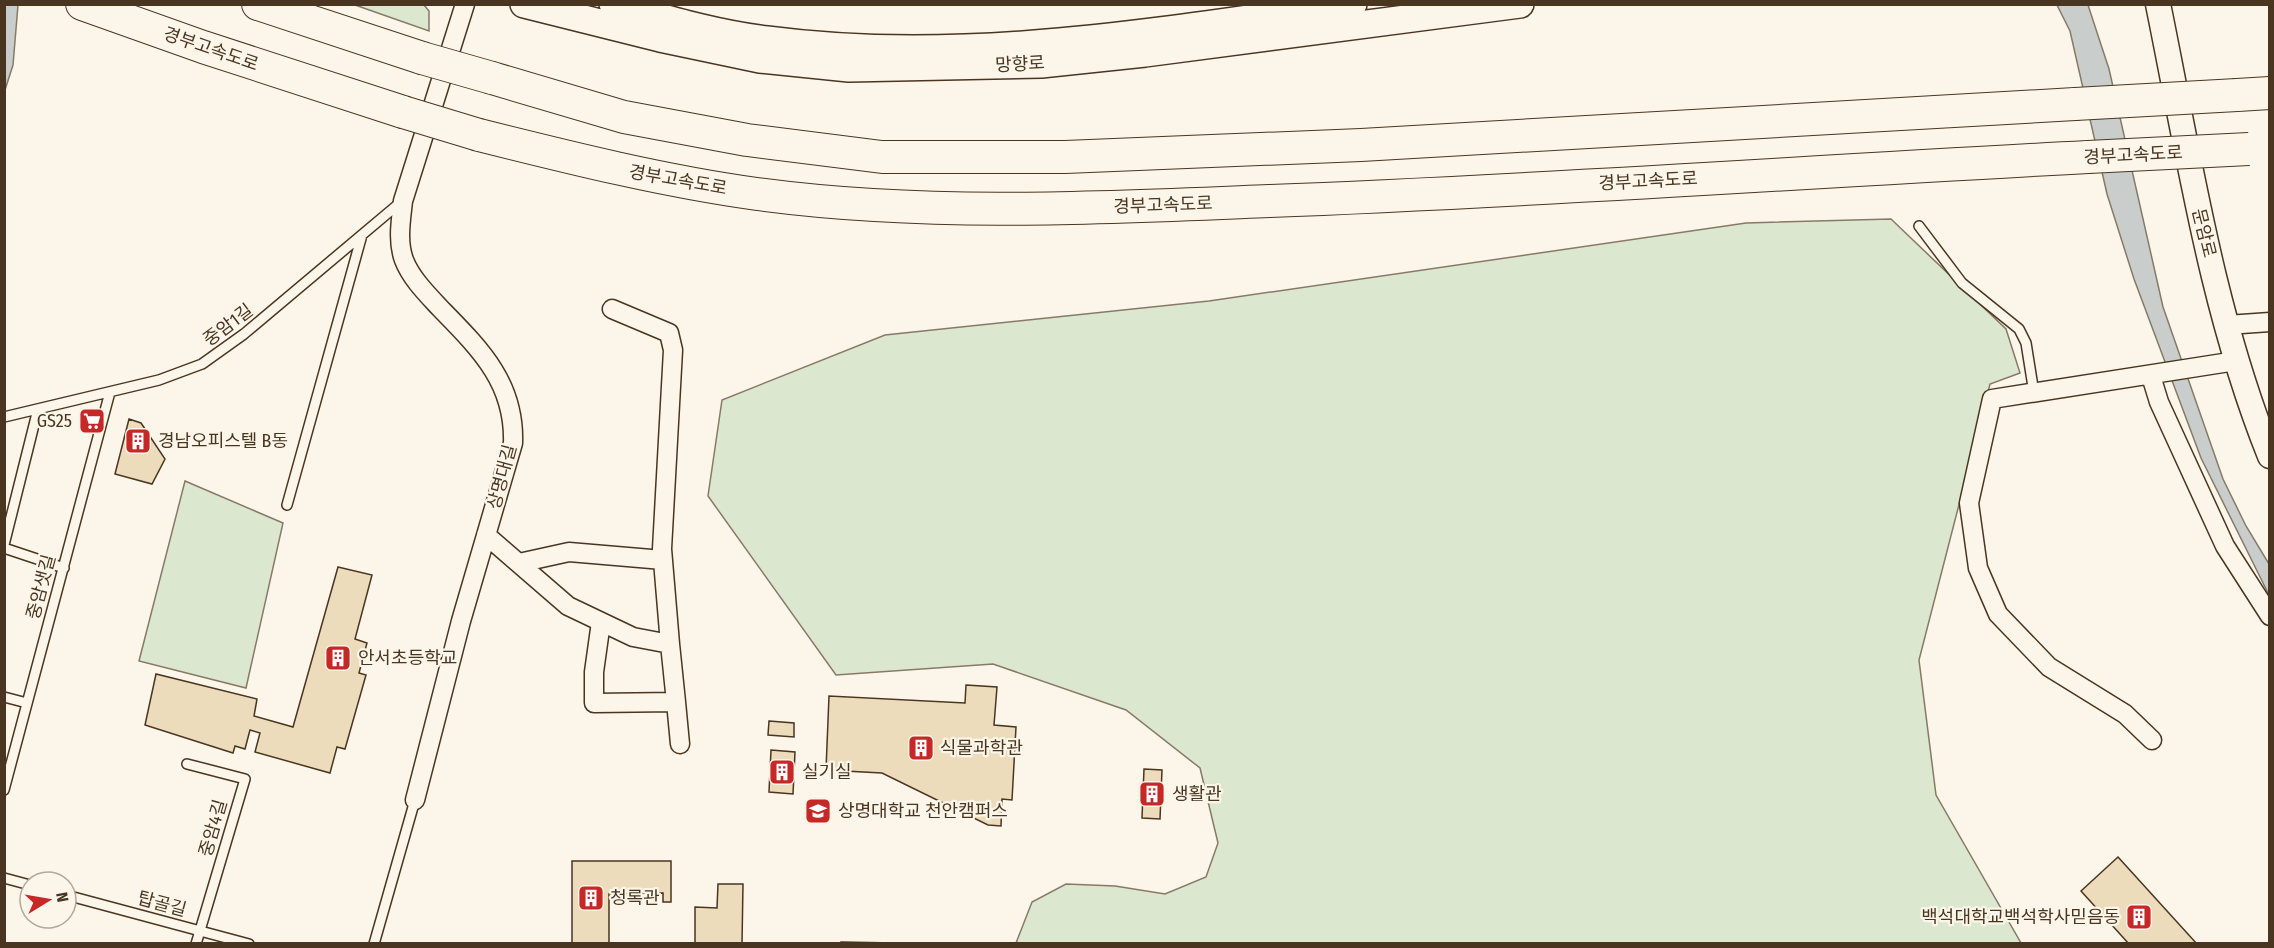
<svg xmlns="http://www.w3.org/2000/svg" width="2274" height="948" font-family="'Fira Sans Condensed','Noto Sans KR',sans-serif">
  <style>
    .green { fill: #dce7d0; stroke: #887966; stroke-width: 1.5 }
    .water { fill: #c9cecd; stroke: #887966; stroke-width: 1.5 }
    .building { fill: #ecdcbc; stroke: #4a3520; stroke-width: 1.5 }
    .lines { fill: none; stroke-linecap: round; stroke-linejoin: round }
    .lane-casing { stroke: #4a3520; stroke-width: 12 }
    .street-casing { stroke: #4a3520; stroke-width: 21 }
    .secondary-casing { stroke: #4a3520; stroke-width: 27 }
    .primary-casing { stroke: #4a3520; stroke-width: 30 }
    .highway-casing { stroke: #4a3520; stroke-width: 34 }
    .lane { stroke: #fbf6e9; stroke-width: 9 }
    .street { stroke: #fbf6e9; stroke-width: 18 }
    .secondary { stroke: #fbf6e9; stroke-width: 24 }
    .primary { stroke: #fbf6e9; stroke-width: 27 }
    .highway { stroke: #fbf6e9; stroke-width: 32 }
    .highway-bridge-casing { stroke: #4a3520; stroke-width: 34; stroke-linecap: butt }
    .highway-bridge { stroke: #fbf6e9; stroke-width: 32 }
    .labels { text-anchor: middle; stroke-width: 4.5; stroke-linejoin: round; paint-order: stroke }
    .street-label { font-size: 18px; fill: #4a3520; stroke: #fbf6e9 }
    .poi-label { font-size: 18px; fill: #4a3520; stroke: #fbf6e9; text-anchor: start }
  </style>
  <rect width="100%" height="100%" fill="#fbf6e9"/>
  <path class="green" d="M 355,5 L 424,5 L 429,11 L 429,31 Z
    M 1891,219 L 2006,329 L 2020,373 L 1990,384 L 1919,660 L 1936,795 L 2021,943 L 1016,943 L 1032,902 L 1066,884 L 1115,886 L 1165,894 L 1206,877 L 1218,843 L 1200,768 L 1126,710 L 993,664 L 836,675 L 708,496 L 722,400 L 885,335 L 1209,301 L 1746,223 Z
    M 185,481 L 283,523 L 246,688 L 139,661 Z"/>
  <path class="water" d="M 5,4 L 18,5 L 13,65 L 5,90 Z
    M 2057,5 L 2088,5 L 2109,69 L 2163,307 L 2223,479 L 2246,526 L 2269,564 L 2269,595 L 2201,458 L 2134,279 L 2107,194 L 2070,31 Z"/>
  <path class="building" d="M 129,419 L 141,423 L 165,459 L 152,484 L 115,474 Z
    M 338,567 L 372,575 L 355,639 L 367,643 L 359,673 L 366,675 L 345,749 L 337,747 L 330,773 L 255,752 L 260,733 L 250,730 L 245,749 L 235,746 L 233,753 L 145,725 L 156,674 L 257,699 L 254,716 L 293,727 Z
    M 966,685 L 997,687 L 994,725 L 1016,727 L 1012,800 L 1002,799 L 1001,826 L 988,825 L 882,773 L 826,770 L 829,696 L 965,703 Z
    M 769,721 L 794,723 L 794,737 L 768,735 Z
    M 771,750 L 795,752 L 793,794 L 769,792 Z
    M 1144,769 L 1162,770 L 1160,819 L 1142,818 Z
    M 2118,857 L 2197,944 L 2129,944 L 2081,891 Z
    M 572,861 L 671,861 L 671,902 L 663,902 L 663,893 L 609,894 L 609,944 L 572,944 Z
    M 718,884 L 743,884 L 742,944 L 695,944 L 695,907 L 717,908 Z
    M 841,942 L 896,943 L 896,944 L 841,944 Z"/>
  <g class="lines">
    <defs>
      <path id="lane" d="M 1919,226 L 1962,283 L 2019,329 L 2026,343 L 2034,393
        M 4,417 L 159,380 L 202,364 L 244,334 L 401,202
        M 287,505 L 362,235
        M 4,545 L 38,409
        M 4,548 L 64,568
        M 4,697 L 27,703
        M 187,764 L 245,779 L 196,944
        M 4,790 L 110,392
        M 4,878 L 30,885
        M 66,895 L 249,944
        M 374,944 L 415,800"/>
      <path id="street" d="M 2227,325 L 2270,322
        M 2151,376 L 2159,402 L 2225,546 L 2270,616
        M 486,535 L 568,606 L 633,637 L 670,644 L 662,549 L 673,350 L 669,333 L 612,309
        M 519,563 L 569,552 L 663,560
        M 601,622 L 594,672 L 594,703 L 676,702 L 670,644
        M 676,702 L 680,744
        M 2152,740 L 2125,714 L 2049,667 L 1998,614 L 1978,568 L 1969,503 L 1992,399 L 2236,361
        M 415,800 L 461,621 L 513,443 C 515,382 479,348 439,307 C 426,293 411,278 404,260 C 397,241 401,220 403,201 L 465,4"/>
      <path id="secondary" d="M 2158,4 C 2189,156 2212,312 2270,456"/>
      <path id="primary" d="M 524,4 L 660,38 L 760,59 L 849,68 L 1041,64 L 1145,53 L 1520,4
        M 613,4 C 663,18 715,34 767,40 C 962,66 1160,31 1353,4"/>
      <path id="highway" d="M 82,4 L 203,47 L 403,112
        M 258,4 L 422,58
        M 492,78 L 624,117 L 747,140 L 882,157 L 1065,157 L 1361,145 L 2075,104
        M 2237,95 L 2270,93
        M 479,135 C 571,158 663,181 757,194 C 927,217 1099,208 1269,201 C 1542,191 1815,171 2088,157"/>
    </defs>
    <use href="#lane" class="lane-casing"/>
    <use href="#street" class="street-casing"/>
    <use href="#secondary" class="secondary-casing"/>
    <use href="#primary" class="primary-casing"/>
    <use href="#highway" class="highway-casing"/>
    <use href="#lane" class="lane"/>
    <use href="#street" class="street"/>
    <use href="#secondary" class="secondary"/>
    <use href="#primary" class="primary"/>
    <use href="#highway" class="highway"/>
    <defs>
      <path id="highway-bridge" d="M 422,58 L 492,78
        M 2075,104 L 2237,95
        M 403,112 L 479,135
        M 2088,157 L 2249,149"/>
    </defs>
    <use href="#highway-bridge" class="highway-bridge-casing"/>
    <use href="#highway-bridge" class="highway-bridge"/>
  </g>
  <defs>
    <symbol id="supermarket-square" viewBox="-11 -11 22 22"><rect x="-9" y="-9" width="18" height="18" rx="4" fill="#c62828" stroke="#fbf6e9"/><path d="M-6-5.5h2.5l.6 2H6L4.5 2H-2.5L-4.4-4H-6ZM-1.5 3.2a1.3 1.3 0 1 0 .1 0ZM3 3.2a1.3 1.3 0 1 0 .1 0Z" fill="#fff"/></symbol>
    <symbol id="building-square" viewBox="-11 -11 22 22"><rect x="-9" y="-9" width="18" height="18" rx="4" fill="#c62828" stroke="#fbf6e9"/><path d="M-4-6H4V6H1V3H-1V6H-4ZM-2.5-4.3h1.7v1.8h-1.7ZM.8-4.3h1.7v1.8H.8ZM-2.5-1h1.7V.8h-1.7ZM.8-1h1.7V.8H.8Z" fill="#fff"/></symbol>
    <symbol id="university-square" viewBox="-11 -11 22 22"><rect x="-9" y="-9" width="18" height="18" rx="4" fill="#c62828" stroke="#fbf6e9"/><path d="M0-5L7-2L0 1L-7-2ZM-4 1L0 2.5L4 1V4Q0 6-4 4Z" fill="#fff"/></symbol>
  </defs>
  <g fill-rule="evenodd">
    <use href="#supermarket-square" x="77" y="406" width="30" height="30"/>
    <use href="#building-square" x="123" y="426" width="30" height="30"/>
    <use href="#building-square" x="323" y="643" width="30" height="30"/>
    <use href="#building-square" x="906" y="733" width="30" height="30"/>
    <use href="#building-square" x="767" y="757" width="30" height="30"/>
    <use href="#building-square" x="1137" y="779" width="30" height="30"/>
    <use href="#university-square" x="803" y="796" width="30" height="30"/>
    <use href="#building-square" x="576" y="883" width="30" height="30"/>
    <use href="#building-square" x="2124" y="902" width="30" height="30"/>
  </g>
  <g class="labels">
    <g class="street-label">
      <text transform="translate(211 49) rotate(19)" y="6">경부고속도로</text>
      <text transform="translate(1020 64) rotate(-3)" y="6">망향로</text>
      <text transform="translate(2133 155) rotate(-3)" y="6">경부고속도로</text>
      <text transform="translate(678 180) rotate(10)" y="6">경부고속도로</text>
      <text transform="translate(1648 181) rotate(-3)" y="6">경부고속도로</text>
      <text transform="translate(1163 205) rotate(-2)" y="6">경부고속도로</text>
      <text transform="translate(2204 233) rotate(76)" y="6">문암로</text>
      <text transform="translate(228 325) rotate(-37)" y="6">중암1길</text>
      <text transform="translate(502 477) rotate(-75)" y="6">상명대길</text>
      <text transform="translate(41 587) rotate(-75)" y="6">중암샛길</text>
      <text transform="translate(213 828) rotate(-74)" y="6">중암4길</text>
      <text transform="translate(162 904) rotate(15)" y="6">탑골길</text>
    </g>
    <g class="poi-label">
      <text x="72" y="427" text-anchor="end">GS25</text>
      <text x="158" y="447">경남오피스텔 B동</text>
      <text x="358" y="664">안서초등학교</text>
      <text x="940" y="754">식물과학관</text>
      <text x="802" y="778">실기실</text>
      <text x="1172" y="800">생활관</text>
      <text x="838" y="817">상명대학교 천안캠퍼스</text>
      <text x="610" y="904">청록관</text>
      <text x="2120" y="923" text-anchor="end">백석대학교백석학사믿음동</text>
    </g>
  </g>
  <rect width="2274" height="948" fill="none" stroke="#4a3520" stroke-width="12"/>
  <g transform="translate(48 900) rotate(79)"><circle r="28" fill="#fbf6e9" stroke="#b4a999" stroke-width="1.5"/>
  <path d="M0-4.5L10 22L0 15L-10 22Z" fill="#c62828"/>
  <text y="-9" font-size="16" font-weight="bold" text-anchor="middle" fill="#4a3520">N</text>
  </g>
</svg>
